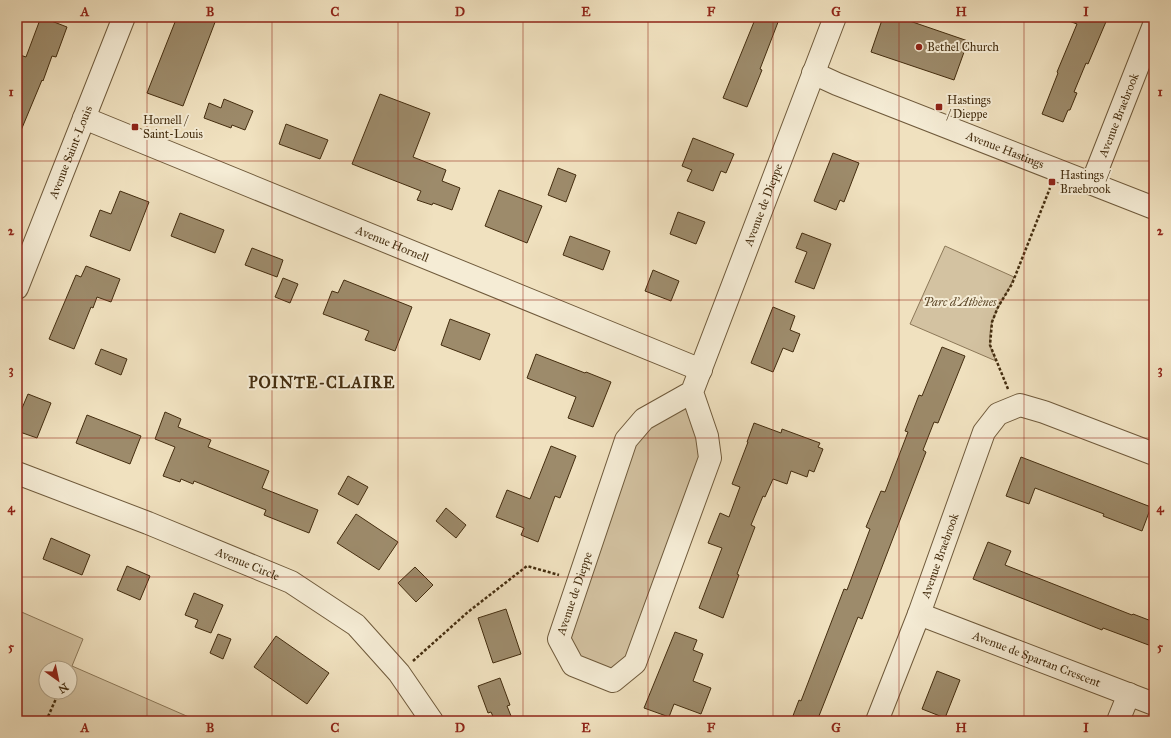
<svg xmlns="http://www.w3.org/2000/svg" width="1171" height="738" font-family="'IM FELL Great Primer',serif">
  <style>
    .green { fill: #d3c2a1; stroke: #8c7858; fill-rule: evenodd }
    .building { fill: #9d8b6b; stroke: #442d0f }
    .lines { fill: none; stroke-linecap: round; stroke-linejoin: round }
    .minor-casing { stroke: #6f5a3b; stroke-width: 24 }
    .path { stroke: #442d0f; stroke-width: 2.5; stroke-dasharray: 3 2; stroke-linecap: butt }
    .minor { stroke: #f5ecd5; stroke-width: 22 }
    .grid { fill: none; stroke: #8f2418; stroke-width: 1; stroke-opacity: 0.55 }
    .poi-dot { fill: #8f2418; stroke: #f5ecd5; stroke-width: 1.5 }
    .labels { text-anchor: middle; stroke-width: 4; stroke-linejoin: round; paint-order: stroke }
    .poi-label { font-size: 12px; fill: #442d0f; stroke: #f5ecd5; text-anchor: start }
    .street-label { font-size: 12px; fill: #442d0f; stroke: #f5ecd5 }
    .park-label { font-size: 12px; font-style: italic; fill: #614b2c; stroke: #f5ecd5 }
    .district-label { font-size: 16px; font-weight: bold; letter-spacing: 1px; fill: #442d0f; stroke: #f5ecd5 }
    .neatline { fill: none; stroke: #8f2418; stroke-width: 1.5 }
    .grid-label { font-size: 13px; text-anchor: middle; font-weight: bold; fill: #8f2418 }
  </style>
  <rect width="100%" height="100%" fill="#f0e1bf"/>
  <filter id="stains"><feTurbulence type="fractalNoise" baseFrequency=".005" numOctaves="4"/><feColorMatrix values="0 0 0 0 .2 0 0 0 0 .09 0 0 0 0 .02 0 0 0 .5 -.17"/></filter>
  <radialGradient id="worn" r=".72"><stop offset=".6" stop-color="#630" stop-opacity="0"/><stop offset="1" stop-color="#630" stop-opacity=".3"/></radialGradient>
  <path class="green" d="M 945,246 L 1014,277 C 1005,301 988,314 990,343 C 990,349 994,356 996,361 L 910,324 Z
    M 692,392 L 707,436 L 635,663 L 613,681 L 559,639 L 626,440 Z
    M 17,610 L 83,639 L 72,666 L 198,721 L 17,721 ZM 46,668 L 70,668 L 70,692 L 46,692 Z"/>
  <path class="building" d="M 41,17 L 67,27 L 56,57 L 52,56 L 43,81 L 42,80 L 17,140 L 17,54 L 26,57 Z
    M 177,17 L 217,17 L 183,106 L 147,93 Z
    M 756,17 L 780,17 L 760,69 L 762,70 L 747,107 L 723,98 Z
    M 883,17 L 898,17 L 968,41 L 954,80 L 871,52 Z
    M 1061,17 L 1108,17 L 1088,64 L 1086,63 L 1074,92 L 1077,93 L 1070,110 L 1068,110 L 1063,122 L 1042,114 L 1058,73 L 1057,72 L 1077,24 L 1061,18 Z
    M 380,94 L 430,113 L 413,157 L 446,170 L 442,181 L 460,188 L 452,210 L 433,203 L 432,205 L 417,200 L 421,191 L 352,164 Z
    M 224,99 L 253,111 L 245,130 L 232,125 L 231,128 L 204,118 L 209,103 L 221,108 Z
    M 286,124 L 328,140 L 320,159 L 279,144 Z
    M 693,138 L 734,154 L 726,173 L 721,171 L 713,191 L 687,181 L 692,170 L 682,166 Z
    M 833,153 L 859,163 L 844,202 L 840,200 L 836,210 L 814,201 Z
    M 558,168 L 576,175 L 566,202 L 548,195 Z
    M 499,190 L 542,206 L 527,243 L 485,226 Z
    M 120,191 L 149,202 L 130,251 L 90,236 L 100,210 L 111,214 Z
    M 678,212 L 705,222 L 696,244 L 670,234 Z
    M 180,213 L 224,230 L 215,253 L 171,236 Z
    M 802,233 L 831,244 L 814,289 L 795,282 L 807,252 L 796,248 Z
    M 570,236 L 610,251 L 603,270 L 563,255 Z
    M 252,248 L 283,260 L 277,277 L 245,265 Z
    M 86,266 L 120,279 L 111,302 L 97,297 L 93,308 L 91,307 L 74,349 L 49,339 L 76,275 L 81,277 Z
    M 653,270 L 679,281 L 671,301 L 645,291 Z
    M 283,278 L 298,284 L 290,303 L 275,297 Z
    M 344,280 L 412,307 L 395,351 L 365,340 L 369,331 L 323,314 L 332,291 L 338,293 Z
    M 773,307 L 795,316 L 790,330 L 800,334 L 793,352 L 783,348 L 773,372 L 751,363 Z
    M 450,319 L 490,334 L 480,360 L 441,345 Z
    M 942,347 L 965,356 L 938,423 L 934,422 L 923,450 L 926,452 L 862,619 L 858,617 L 817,721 L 791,721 L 799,700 L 801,701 L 844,589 L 847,590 L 870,529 L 866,527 L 881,491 L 885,492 L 908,432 L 905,431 L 919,395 L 922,396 Z
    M 101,349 L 127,359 L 121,375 L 95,364 Z
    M 536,354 L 585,373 L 586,372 L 611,382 L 593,427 L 568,418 L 576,397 L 527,378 Z
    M 28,394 L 51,403 L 37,438 L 17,431 L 17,420 Z
    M 165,412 L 181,419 L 178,427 L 211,440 L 208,447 L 269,471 L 262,488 L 318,510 L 309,533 L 264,515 L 266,510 L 194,481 L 193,484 L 181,479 L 180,482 L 163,476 L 175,447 L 155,439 Z
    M 87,415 L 141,436 L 130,464 L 76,443 Z
    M 754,423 L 781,433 L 782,429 L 820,443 L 818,447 L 823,449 L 814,472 L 809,470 L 807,477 L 791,471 L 787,484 L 773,479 L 765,497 L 763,496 L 751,525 L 755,527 L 737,574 L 739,575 L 723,618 L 699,608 L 722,548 L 708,543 L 720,513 L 729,517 L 740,487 L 732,484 L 748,442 L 747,442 Z
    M 551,446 L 576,456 L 560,498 L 555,496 L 538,542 L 521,535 L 524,528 L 496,517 L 507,490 L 530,499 Z
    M 1021,457 L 1151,507 L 1142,531 L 1103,516 L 1104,514 L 1035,488 L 1029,504 L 1006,496 Z
    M 348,476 L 368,487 L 358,505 L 338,494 Z
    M 446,508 L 466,525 L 456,538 L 436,521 Z
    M 356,514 L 398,542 L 379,570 L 337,543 Z
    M 51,538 L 90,555 L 82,575 L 43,559 Z
    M 988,542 L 1011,551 L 1005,565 L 1132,615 L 1133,614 L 1154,622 L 1154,647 L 1103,628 L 1102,630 L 973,579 Z
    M 127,566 L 150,576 L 140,600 L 117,590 Z
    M 415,567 L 433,585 L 416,602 L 398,583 Z
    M 194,593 L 223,605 L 211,633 L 195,627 L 198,620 L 185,615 Z
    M 506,609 L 521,654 L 493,663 L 478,618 Z
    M 675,632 L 697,640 L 693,650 L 703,654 L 693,681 L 711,688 L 701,714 L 674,704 L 669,717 L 644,708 Z
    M 218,634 L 231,639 L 223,659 L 210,653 Z
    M 276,636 L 329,673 L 307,704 L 254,667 Z
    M 937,671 L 960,680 L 945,718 L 922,709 Z
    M 500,678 L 510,705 L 507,706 L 513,721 L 495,721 L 491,712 L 488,713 L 478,686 Z"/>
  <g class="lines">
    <defs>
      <g id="minor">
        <path id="s1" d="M 813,73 L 837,84 L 1154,208"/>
        <path id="s2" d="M 84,118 L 701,370"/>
        <path id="s3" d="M 1092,183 L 1154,25"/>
        <path id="s4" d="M 17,288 L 124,17"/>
        <path id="s5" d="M 692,392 L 707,436 L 710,458 L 635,663 L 613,681 L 573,665 L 559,639 L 626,440 L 644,419 L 692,392 L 835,17"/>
        <path id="s6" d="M 17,473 L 148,523 L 291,582 L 356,625 L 399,673 L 432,721"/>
        <path id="s7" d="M 919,614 L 1154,704"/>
        <path id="s8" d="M 877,721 L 919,614 L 984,432 L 998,414 L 1020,405 L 1044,412 L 1154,454"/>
        <path d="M 1118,721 L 1129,694"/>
      </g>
    </defs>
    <use href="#minor" class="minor-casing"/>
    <path class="path" d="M 1008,389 L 990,345 L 992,322 L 998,307 L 1012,284 L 1050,188
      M 413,661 L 468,612 L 527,566 L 559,575
      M 17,717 L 27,721
      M 47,718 L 55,721
      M 46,721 L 59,692"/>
    <use href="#minor" class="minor"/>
  </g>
  <path class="grid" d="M 147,17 L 147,721M 272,17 L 272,721M 398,17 L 398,721M 523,17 L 523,721M 648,17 L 648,721M 773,17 L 773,721M 899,17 L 899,721M 1024,17 L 1024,721M 17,161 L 1154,161M 17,300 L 1154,300M 17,438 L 1154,438M 17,577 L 1154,577"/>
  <g class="poi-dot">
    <circle cx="919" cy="47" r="4"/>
    <rect x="935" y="103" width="8" height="8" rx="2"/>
    <rect x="131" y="123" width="8" height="8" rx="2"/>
    <rect x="1048" y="178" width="8" height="8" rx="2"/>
  </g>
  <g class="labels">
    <g class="poi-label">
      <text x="927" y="51">Bethel Church</text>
      <text x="947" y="104">Hastings<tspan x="947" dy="14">/ Dieppe</tspan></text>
      <text x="143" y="124">Hornell /<tspan x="143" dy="14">Saint-Louis</tspan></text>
      <text x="1060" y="179">Hastings /<tspan x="1060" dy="14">Braebrook</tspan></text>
    </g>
    <g class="street-label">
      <text dy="4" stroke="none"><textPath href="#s3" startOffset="73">Avenue Braebrook</textPath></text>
      <text dy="4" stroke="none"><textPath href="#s1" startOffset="207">Avenue Hastings</textPath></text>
      <text dy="4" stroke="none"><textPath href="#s4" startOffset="146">Avenue Saint-Louis</textPath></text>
      <text dy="4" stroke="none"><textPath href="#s5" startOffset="881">Avenue de Dieppe</textPath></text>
      <text dy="4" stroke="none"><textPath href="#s2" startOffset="333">Avenue Hornell</textPath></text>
      <text dy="4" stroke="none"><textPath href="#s8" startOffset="177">Avenue Braebrook</textPath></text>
      <text dy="4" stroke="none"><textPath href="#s6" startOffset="248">Avenue Circle</textPath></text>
      <text dy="4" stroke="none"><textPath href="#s5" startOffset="436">Avenue de Dieppe</textPath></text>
      <text dy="4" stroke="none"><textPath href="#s7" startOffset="126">Avenue de Spartan Crescent</textPath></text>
    </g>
    <g class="park-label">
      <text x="960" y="306">Parc d'Athènes</text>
    </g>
    <g class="district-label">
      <text x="322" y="388">POINTE-CLAIRE</text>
    </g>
  </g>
  <rect width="1171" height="738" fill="none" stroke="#f0e1bf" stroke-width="44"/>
  <g transform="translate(58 680) rotate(147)"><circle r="19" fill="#f5ecd5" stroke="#aea086"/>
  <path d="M0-3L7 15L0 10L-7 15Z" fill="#8f2418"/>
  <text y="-6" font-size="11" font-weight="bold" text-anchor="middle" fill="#442d0f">N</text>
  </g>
  <rect x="22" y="22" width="1127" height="694" class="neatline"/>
  <g class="grid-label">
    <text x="85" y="16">A</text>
    <text x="210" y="16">B</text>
    <text x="335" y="16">C</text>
    <text x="460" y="16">D</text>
    <text x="586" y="16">E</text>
    <text x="711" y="16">F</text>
    <text x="836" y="16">G</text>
    <text x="961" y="16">H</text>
    <text x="1086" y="16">I</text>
    <text x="11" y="96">1</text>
    <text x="1160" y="96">1</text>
    <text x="11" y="235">2</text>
    <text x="1160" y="235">2</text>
    <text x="11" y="374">3</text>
    <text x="1160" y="374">3</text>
    <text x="11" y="512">4</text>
    <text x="1160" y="512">4</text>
    <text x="11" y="651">5</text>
    <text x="1160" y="651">5</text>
    <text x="85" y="732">A</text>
    <text x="210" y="732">B</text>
    <text x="335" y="732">C</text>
    <text x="460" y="732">D</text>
    <text x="586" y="732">E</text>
    <text x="711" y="732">F</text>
    <text x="836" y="732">G</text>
    <text x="961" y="732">H</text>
    <text x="1086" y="732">I</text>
  </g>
  <rect width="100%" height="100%" filter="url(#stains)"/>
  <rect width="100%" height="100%" fill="url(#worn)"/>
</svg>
